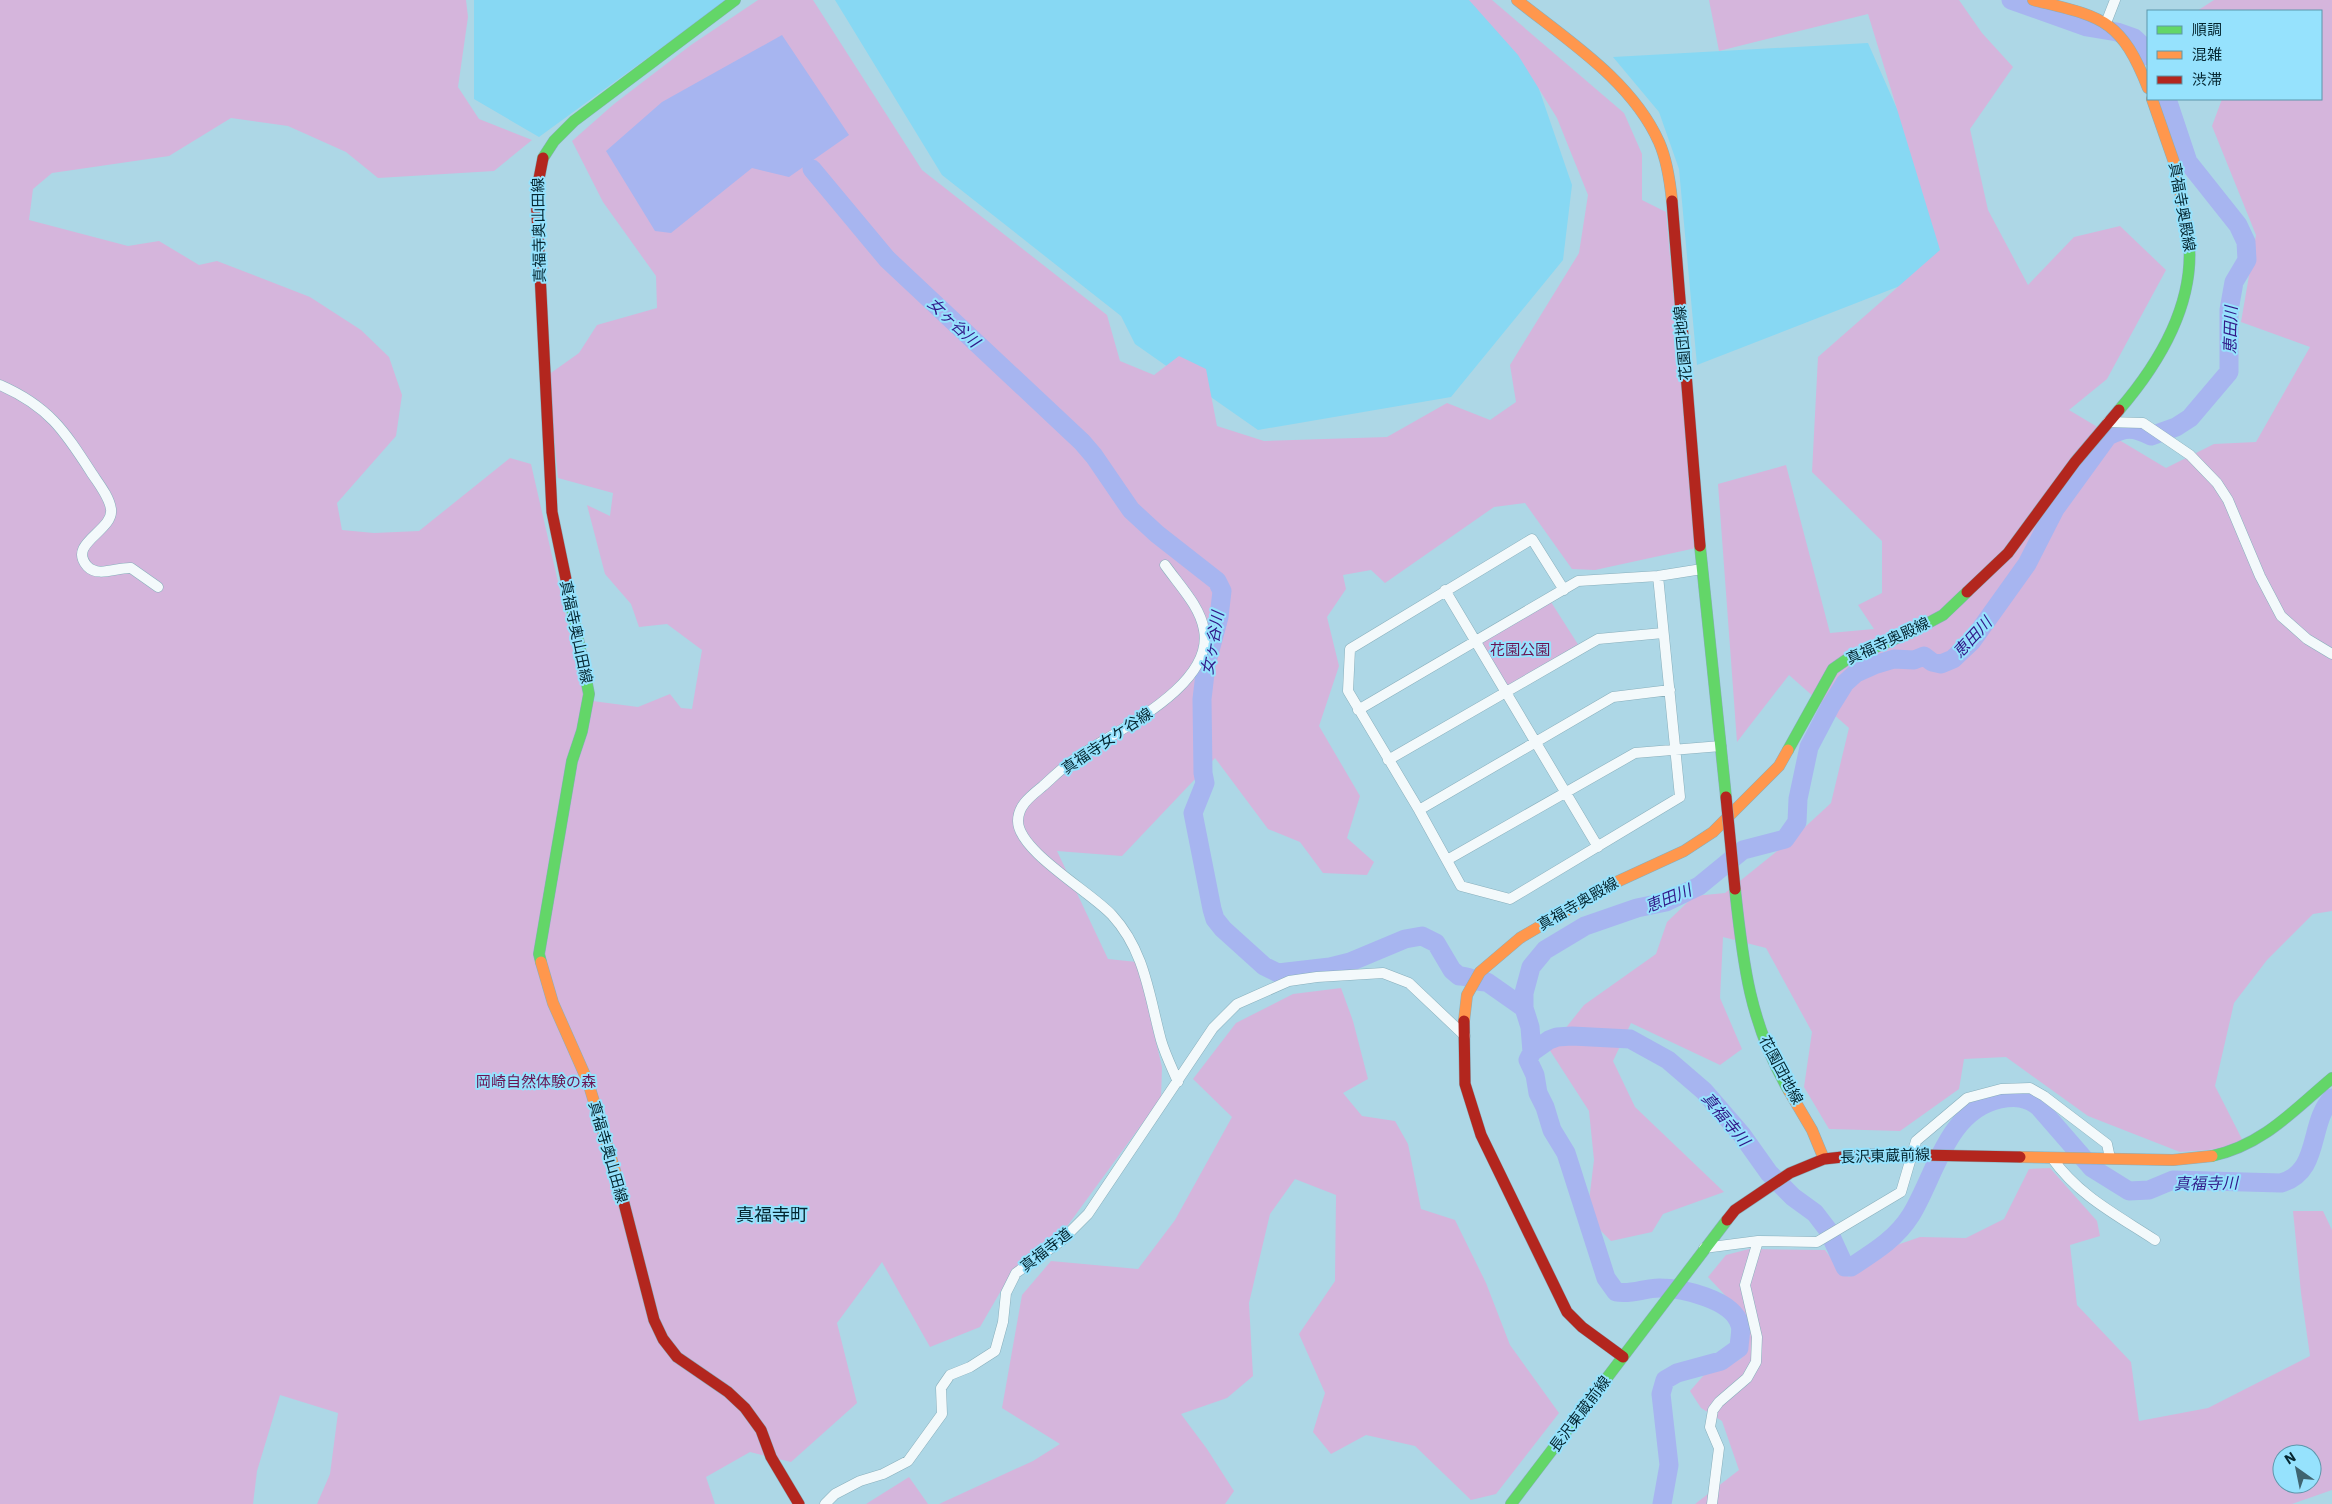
<svg xmlns="http://www.w3.org/2000/svg" width="2332" height="1504" font-family="'IBM Plex Sans','Noto Sans JP',sans-serif">
  <style>
    .built { fill: #87d8f3 }
    .green { fill: #d5b5dc; fill-rule: evenodd }
    .water { fill: #a7b5f0 }
    .lines { fill: none; stroke-linecap: round; stroke-linejoin: round }
    .river { stroke: #a7b5f0; stroke-width: 19 }
    .street-casing { stroke: #88afbc; stroke-width: 11 }
    .fast-casing { stroke: #88afbc; stroke-width: 12 }
    .slow-casing { stroke: #88afbc; stroke-width: 12 }
    .jam-casing { stroke: #88afbc; stroke-width: 12 }
    .street { stroke: #f3f9fb; stroke-width: 10 }
    .fast { stroke: #63d668; stroke-width: 11 }
    .slow { stroke: #ff974d; stroke-width: 11 }
    .jam { stroke: #b3261e; stroke-width: 11 }
    .jam-bridge-casing { stroke: #88afbc; stroke-width: 12; stroke-linecap: butt }
    .jam-bridge { stroke: #b3261e; stroke-width: 11 }
    .labels { text-anchor: middle; stroke-width: 4; stroke-linejoin: round; paint-order: stroke }
    .street-label { font-size: 15px; fill: #042630; stroke: #96e2fd }
    .park-label { font-size: 15px; fill: #6a1452; stroke: #96e2fd }
    .water-label { font-size: 16px; font-style: italic; fill: #311888; stroke: #96e2fd }
    .quarter-label { font-size: 18px; fill: #042630; stroke: #96e2fd }
  </style>
  <rect width="100%" height="100%" fill="#add7e6"/>
  <path class="built" d="M 474,0 L 727,0 L 539,137 L 474,99 Z
    M 835,0 L 1475,0 L 1528,57 L 1572,185 L 1563,260 L 1451,397 L 1258,430 L 1135,344 L 1121,316 L 942,175 Z
    M 1868,43 L 1964,261 L 1697,365 L 1679,169 L 1659,112 L 1613,57 Z"/>
  <path class="green" d="M 0,0 L 466,0 L 468,17 L 458,87 L 479,119 L 532,140 L 494,171 L 378,178 L 346,152 L 288,126 L 231,118 L 169,156 L 52,173 L 33,189 L 29,220 L 128,246 L 159,241 L 199,265 L 217,261 L 310,297 L 361,330 L 389,357 L 402,395 L 396,436 L 337,503 L 342,530 L 374,533 L 419,531 L 510,458 L 531,464 L 585,700 L 638,707 L 670,694 L 681,708 L 692,709 L 702,650 L 667,624 L 639,627 L 631,604 L 605,574 L 587,505 L 610,516 L 613,493 L 558,478 L 548,375 L 579,353 L 597,325 L 657,308 L 656,276 L 603,202 L 572,141 L 614,104 L 691,45 L 758,0 L 813,0 L 922,170 L 1107,315 L 1120,361 L 1154,375 L 1179,356 L 1206,369 L 1217,426 L 1264,441 L 1387,437 L 1447,403 L 1490,420 L 1516,402 L 1510,365 L 1579,253 L 1588,195 L 1557,118 L 1518,55 L 1469,0 L 1492,0 L 1624,113 L 1642,154 L 1642,200 L 1666,212 L 1696,548 L 1595,570 L 1572,569 L 1525,503 L 1494,507 L 1385,583 L 1371,570 L 1343,575 L 1346,589 L 1327,617 L 1339,666 L 1319,726 L 1360,796 L 1347,838 L 1374,862 L 1367,875 L 1323,873 L 1300,842 L 1268,829 L 1215,758 L 1122,856 L 1057,851 L 1108,959 L 1137,962 L 1162,1067 L 1161,1098 L 1068,1225 L 1013,1270 L 980,1327 L 930,1347 L 882,1262 L 837,1323 L 857,1403 L 791,1462 L 750,1452 L 706,1477 L 715,1504 L 317,1504 L 330,1474 L 338,1413 L 280,1395 L 257,1471 L 253,1504 L 0,1504 Z
    M 1709,0 L 1959,0 L 1982,33 L 2013,67 L 1970,129 L 1988,210 L 2028,285 L 2074,237 L 2120,226 L 2166,270 L 2107,379 L 2069,410 L 2166,468 L 2214,444 L 2256,442 L 2310,347 L 2241,322 L 2256,235 L 2212,126 L 2222,99 L 2321,99 L 2321,11 L 2197,11 L 2214,0 L 2332,0 L 2332,911 L 2313,914 L 2267,960 L 2234,1003 L 2215,1086 L 2246,1147 L 2180,1152 L 2088,1116 L 2006,1057 L 1964,1059 L 1959,1089 L 1900,1131 L 1829,1129 L 1804,1087 L 1812,1032 L 1766,948 L 1723,937 L 1720,998 L 1742,1049 L 1720,1065 L 1631,1023 L 1613,1061 L 1635,1107 L 1724,1192 L 1663,1214 L 1652,1232 L 1611,1241 L 1587,1217 L 1594,1160 L 1589,1111 L 1549,1049 L 1584,1005 L 1656,954 L 1667,922 L 1694,896 L 1725,893 L 1792,839 L 1831,803 L 1849,728 L 1789,675 L 1737,742 L 1718,484 L 1786,465 L 1830,633 L 1874,629 L 1858,605 L 1882,593 L 1882,541 L 1812,472 L 1818,357 L 1940,250 L 1868,14 L 1719,51 Z
    M 1551,602 L 1579,646 L 1509,688 L 1481,642 Z
    M 1341,988 L 1353,1021 L 1368,1079 L 1343,1093 L 1362,1116 L 1395,1121 L 1408,1144 L 1421,1209 L 1455,1220 L 1486,1283 L 1510,1345 L 1559,1413 L 1496,1494 L 1471,1500 L 1415,1446 L 1366,1435 L 1331,1454 L 1313,1432 L 1325,1393 L 1299,1334 L 1335,1281 L 1336,1195 L 1295,1179 L 1270,1214 L 1249,1303 L 1253,1376 L 1227,1398 L 1181,1414 L 1207,1449 L 1234,1491 L 1225,1504 L 939,1504 L 1033,1461 L 1060,1444 L 1002,1408 L 1022,1295 L 1051,1261 L 1138,1269 L 1175,1220 L 1232,1117 L 1193,1079 L 1236,1023 L 1293,994 Z
    M 2050,1168 L 2097,1221 L 2100,1236 L 2070,1245 L 2077,1305 L 2131,1362 L 2139,1421 L 2208,1408 L 2310,1356 L 2301,1293 L 2293,1211 L 2323,1211 L 2332,1230 L 2332,1490 L 2292,1504 L 1695,1504 L 1739,1470 L 1722,1421 L 1701,1408 L 1690,1391 L 1704,1375 L 1741,1359 L 1749,1334 L 1737,1308 L 1708,1277 L 1726,1255 L 1749,1249 L 1825,1250 L 1838,1268 L 1849,1277 L 1894,1246 L 1920,1237 L 1966,1238 L 2004,1219 L 2029,1169 ZM 2282,1454 L 2312,1454 L 2312,1484 L 2282,1484 Z
    M 909,1477 L 928,1504 L 866,1504 Z"/>
  <path class="water" d="M 782,35 L 849,135 L 789,177 L 752,168 L 671,233 L 655,231 L 606,151 L 662,102 Z"/>
  <g class="lines">
    <path class="river" d="M 2011,0 L 2087,27 L 2117,32 L 2134,38 L 2146,49 L 2148,56
      M 812,169 L 887,259 L 1082,442 L 1094,456 L 1131,510 L 1157,534 L 1217,581 L 1222,591 L 1219,617 L 1206,665 L 1202,699 L 1203,773 L 1205,783 L 1193,813 L 1212,909 L 1215,919 L 1223,929 L 1264,966 L 1278,973 L 1330,967 L 1350,962 L 1405,939 L 1422,936 L 1436,943 L 1452,970 L 1459,976 C 1469,975 1476,983 1487,982 L 1524,1008
      M 1532,1052 L 1530,1027 L 1524,1008 L 1524,993 L 1531,967 L 1545,950 L 1585,926 L 1637,908 L 1666,902 L 1699,886 L 1743,850 L 1785,839 L 1797,822 L 1798,799 L 1809,747 L 1830,707 L 1845,683 L 1856,673 L 1874,665 L 1894,659 L 1914,660 L 1924,656 L 1932,662 L 1941,664 L 1953,659 L 1972,641 L 2027,564 L 2055,509 L 2108,436 C 2126,427 2133,427 2151,436 L 2176,427 L 2190,418 L 2229,372 L 2229,310 L 2234,282 L 2247,260 L 2246,242 L 2238,225 L 2188,162 L 2167,99
      M 1662,1504 L 1669,1465 L 1661,1394 L 1665,1380 L 1677,1373 L 1721,1361 L 1739,1348 C 1739,1341 1742,1331 1740,1325 C 1733,1299 1681,1288 1659,1288 C 1644,1288 1632,1295 1616,1292 L 1606,1278 L 1566,1153 L 1552,1130 L 1545,1107 L 1538,1093 L 1535,1075 L 1528,1060 L 1532,1052 L 1549,1040 L 1557,1037 L 1572,1036 L 1630,1039 L 1668,1060 L 1704,1091 L 1742,1135 L 1769,1173 L 1793,1197 L 1815,1213 L 1828,1230 L 1845,1267 L 1851,1267 C 1874,1252 1896,1239 1911,1215 C 1935,1176 1947,1110 2000,1099 C 2015,1096 2027,1097 2039,1107 L 2092,1168 L 2129,1191 L 2149,1190 L 2173,1180 L 2281,1183 C 2321,1172 2308,1123 2332,1098"/>
    <defs>
      <path id="street" d="M 2106,23 L 2115,0
        M 0,385 C 48,406 64,430 91,472 C 98,483 109,496 111,509 C 114,531 67,543 87,566 C 98,578 117,567 131,568 L 158,587
        M 2108,422 L 2143,423 L 2190,455 L 2217,483 L 2228,500 L 2260,576 L 2281,616 L 2307,639 L 2332,654
        M 1165,565 C 1179,585 1200,606 1204,630 C 1215,688 1109,733 1071,762 C 1061,769 1052,778 1043,786 C 1031,796 1018,805 1018,821 C 1018,851 1091,892 1112,915 C 1145,951 1149,995 1161,1040 C 1165,1054 1172,1068 1178,1082
        M 1445,590 L 1598,847
        M 1564,590 L 1532,539 L 1350,649 L 1348,691 L 1419,810 L 1461,886 L 1510,899 L 1680,797 L 1658,576
        M 1358,710 L 1578,581 L 1658,576 L 1702,569
        M 1388,760 L 1598,639 L 1663,633
        M 1419,810 L 1613,697 L 1670,690
        M 1447,860 L 1635,753 L 1721,746
        M 2052,1158 C 2079,1196 2117,1215 2155,1240
        M 1704,1248 L 1758,1241 L 1817,1242 L 1901,1192 L 1916,1141 L 1967,1098 L 2001,1089 L 2030,1088 L 2044,1096 L 2107,1144 L 2110,1158
        M 825,1504 L 835,1494 L 860,1481 L 883,1474 L 908,1461 L 942,1414 L 941,1388 L 950,1375 L 970,1367 L 995,1351 L 1003,1322 L 1006,1293 L 1016,1273 L 1061,1241 L 1088,1214 L 1213,1028 L 1237,1004 L 1289,981 L 1317,977 L 1383,973 L 1409,983 L 1465,1036
        M 1712,1504 L 1719,1448 L 1710,1427 L 1713,1410 L 1719,1402 L 1747,1378 L 1756,1362 L 1757,1337 L 1745,1285 L 1758,1241"/>
      <path id="fast" d="M 543,158 L 554,141 L 574,121 L 735,0
        M 2119,410 C 2162,360 2200,296 2187,227
        M 1700,546 L 1726,797
        M 1788,750 L 1833,669 L 1846,660 L 1913,631 L 1943,615 L 1967,592
        M 1735,889 C 1743,965 1750,1024 1789,1091
        M 541,962 L 539,954 L 572,761 L 582,731 L 589,694 L 568,589
        M 2212,1156 C 2263,1145 2294,1110 2332,1078
        M 1511,1504 L 1727,1220"/>
      <path id="slow" d="M 1517,0 C 1567,40 1632,81 1659,142 C 1667,160 1670,181 1672,201
        M 2033,0 C 2101,17 2120,17 2148,88
        M 2152,99 L 2175,165 L 2187,227
        M 541,962 L 553,1003 L 588,1082 L 619,1184
        M 1464,1021 L 1467,995 L 1480,972 L 1520,938 L 1610,885 L 1684,851 L 1713,832 L 1779,766 L 1788,750
        M 1789,1091 L 1812,1130 L 1824,1159
        M 2020,1157 L 2173,1160 L 2212,1156"/>
      <path id="jam" d="M 543,158 L 536,194 L 552,512 L 568,589
        M 1672,201 L 1700,546
        M 1967,592 L 2008,553 L 2075,462 L 2119,410
        M 1464,1021 L 1465,1084 L 1481,1135 L 1567,1312 L 1582,1327 L 1623,1357
        M 619,1184 L 654,1320 L 663,1339 L 677,1357 L 728,1392 L 745,1408 L 761,1430 L 771,1457 L 799,1504
        M 1727,1220 L 1735,1210 L 1790,1173 L 1824,1159 L 1870,1154 L 2020,1157"/>
    </defs>
    <use href="#street" class="street-casing"/>
    <use href="#fast" class="fast-casing"/>
    <use href="#slow" class="slow-casing"/>
    <use href="#jam" class="jam-casing"/>
    <use href="#street" class="street"/>
    <use href="#fast" class="fast"/>
    <use href="#slow" class="slow"/>
    <use href="#jam" class="jam"/>
    <defs>
      <path id="jam-bridge" d="M 1726,797 L 1735,889"/>
    </defs>
    <use href="#jam-bridge" class="jam-bridge-casing"/>
    <use href="#jam-bridge" class="jam-bridge"/>
  </g>
  <g class="labels">
    <g class="street-label">
      <text transform="translate(2182 207) rotate(80)" y="5">真福寺奥殿線</text>
      <text transform="translate(539 230) rotate(-91)" y="5">真福寺奥山田線</text>
      <text transform="translate(1683 343) rotate(-95)" y="5">花園団地線</text>
      <text transform="translate(576 632) rotate(78)" y="5">真福寺奥山田線</text>
      <text transform="translate(1888 641) rotate(-25)" y="5">真福寺奥殿線</text>
      <text transform="translate(1107 741) rotate(-34)" y="5">真福寺女ケ谷線</text>
      <text transform="translate(1578 904) rotate(-30)" y="5">真福寺奥殿線</text>
      <text transform="translate(1781 1070) rotate(62)" y="5">花園団地線</text>
      <text transform="translate(608 1152) rotate(74)" y="5">真福寺奥山田線</text>
      <text transform="translate(1885 1156) rotate(-2)" y="5">長沢東蔵前線</text>
      <text transform="translate(1046 1250) rotate(-38)" y="5">真福寺道</text>
      <text transform="translate(1580 1414) rotate(-53)" y="5">長沢東蔵前線</text>
    </g>
    <g class="park-label">
      <text x="1520" y="655">花園公園</text>
      <text x="536" y="1087">岡崎自然体験の森</text>
    </g>
    <g class="water-label">
      <text transform="translate(954 322) rotate(43)" y="6">女ヶ谷川</text>
      <text transform="translate(2230 330) rotate(-88)" y="6">恵田川</text>
      <text transform="translate(1972 637) rotate(-47)" y="6">恵田川</text>
      <text transform="translate(1212 643) rotate(-80)" y="6">女ヶ谷川</text>
      <text transform="translate(1668 898) rotate(-22)" y="6">恵田川</text>
      <text transform="translate(1726 1119) rotate(50)" y="6">真福寺川</text>
      <text transform="translate(2206 1183) rotate(-1)" y="6">真福寺川</text>
    </g>
    <g class="quarter-label">
      <text x="772" y="1221">真福寺町</text>
    </g>
  </g>
  <rect x="2147" y="10" width="175" height="90" fill="#96e2fd" stroke="#5c97ab"/>
  <rect x="2157" y="26" width="25" height="8" fill="#63d668" stroke="#5c97ab"/>
  <text x="2192" y="35" font-size="15" fill="#042630">順調</text>
  <rect x="2157" y="51" width="25" height="8" fill="#ff974d" stroke="#5c97ab"/>
  <text x="2192" y="60" font-size="15" fill="#042630">混雑</text>
  <rect x="2157" y="76" width="25" height="8" fill="#b3261e" stroke="#5c97ab"/>
  <text x="2192" y="85" font-size="15" fill="#042630">渋滞</text>
  <g transform="translate(2297 1469) rotate(327)"><circle r="24" fill="#96e2fd" stroke="#5c97ab"/>
  <path d="M0-4L9 19L0 12L-9 19Z" fill="#3f6470"/>
  <text y="-8" font-size="14" font-weight="bold" text-anchor="middle" fill="#042630">N</text>
  </g>
</svg>
